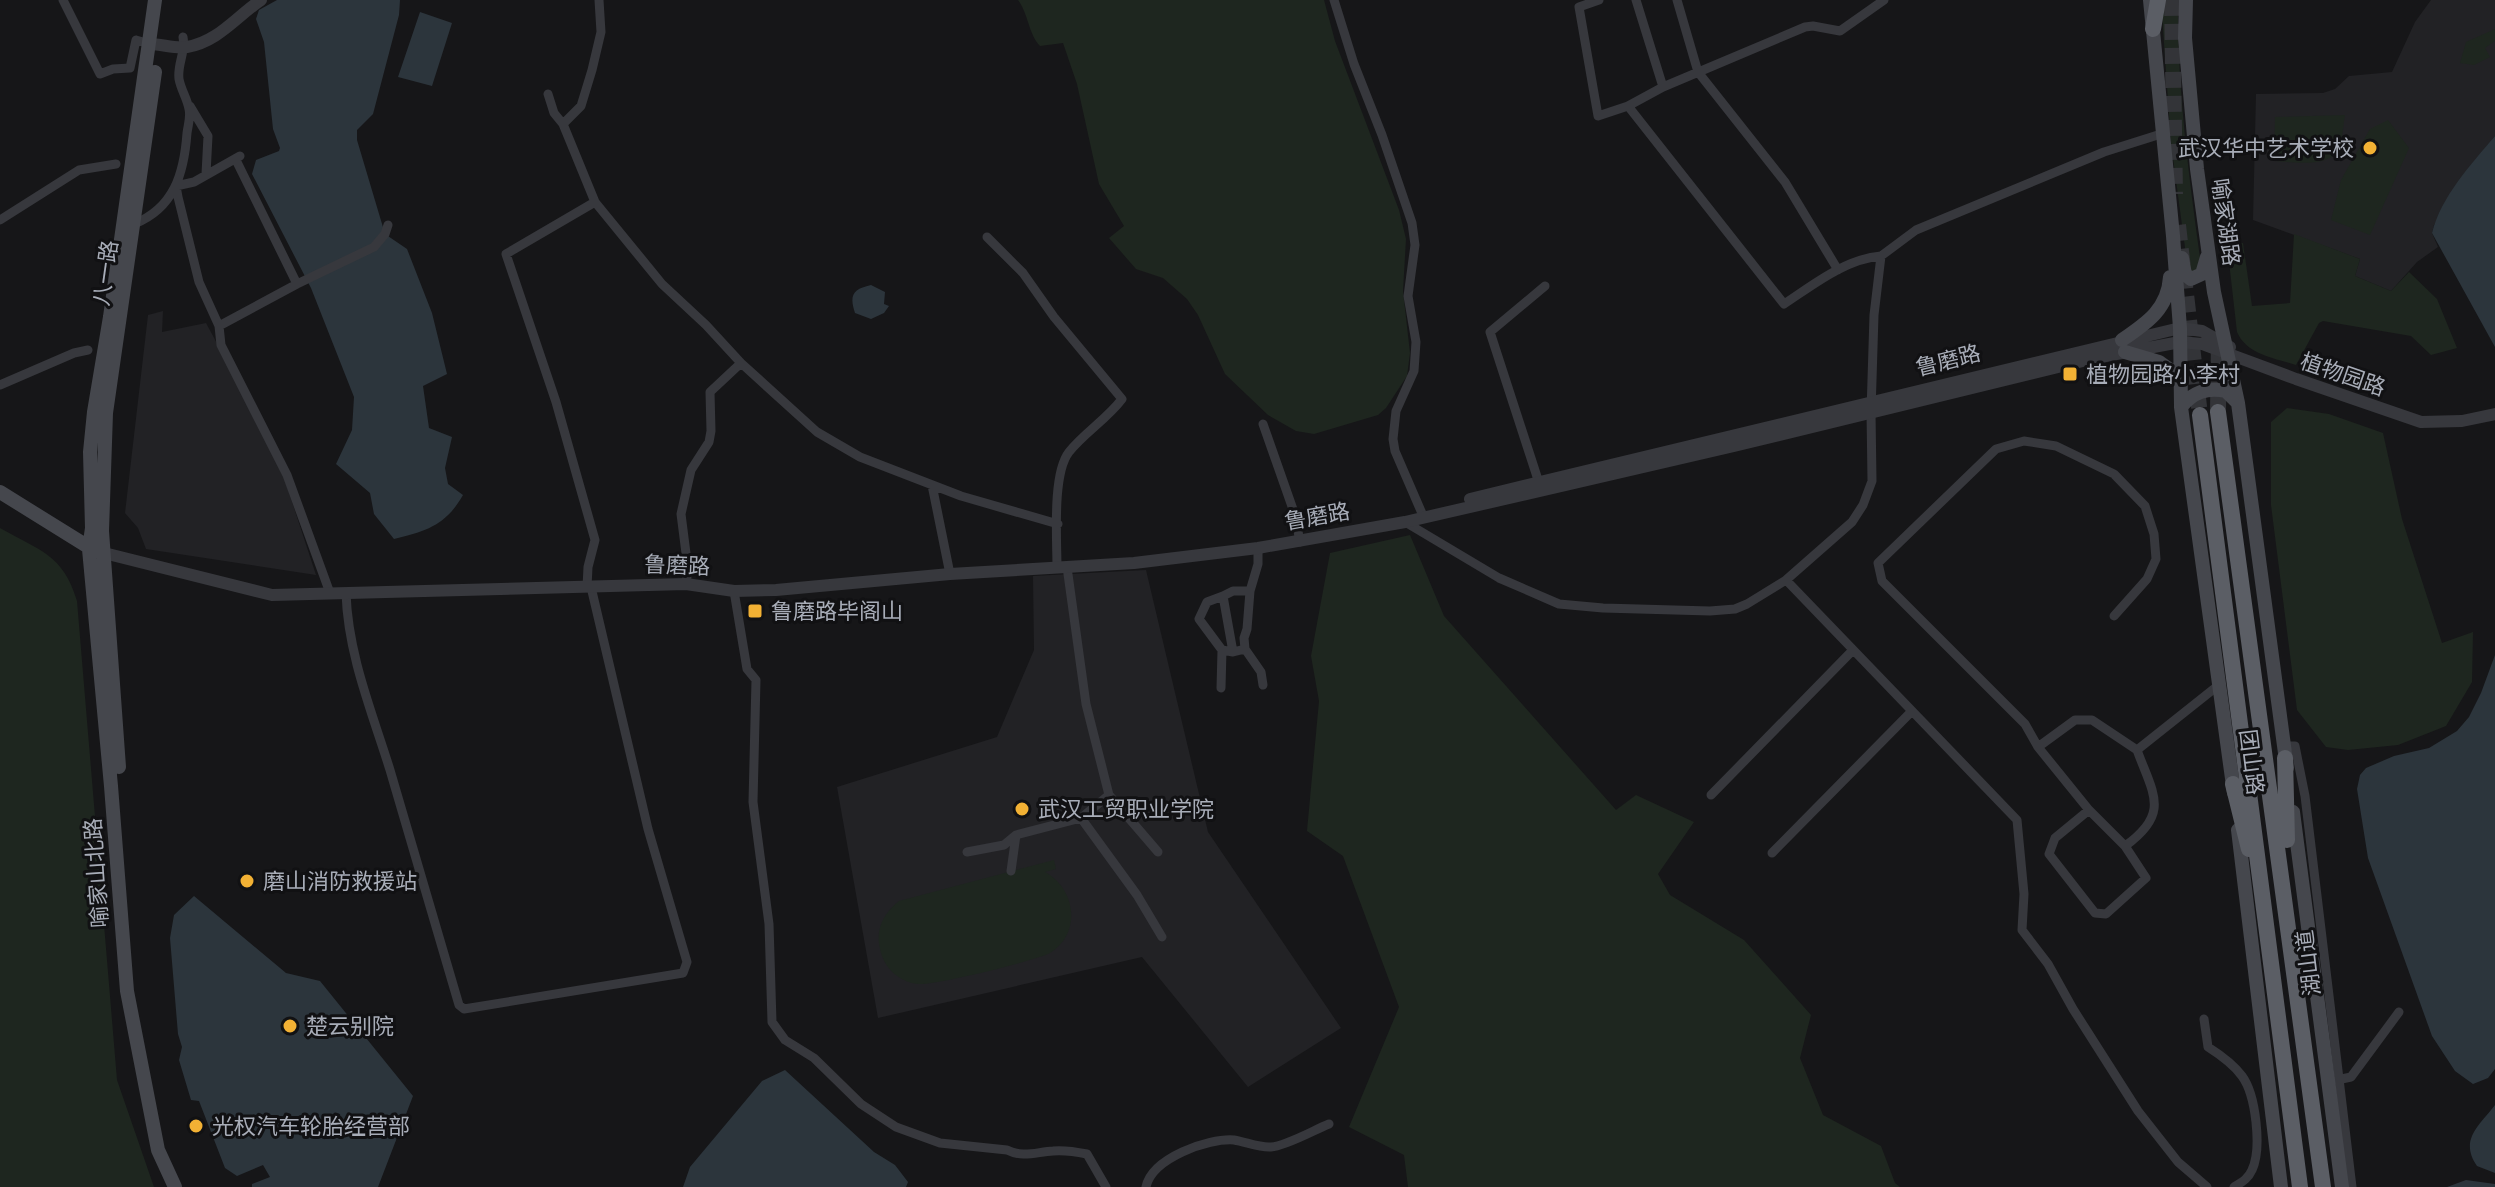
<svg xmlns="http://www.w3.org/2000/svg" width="2495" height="1187" font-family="Ubuntu,'Noto Sans SC',sans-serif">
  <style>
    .built { fill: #222225 }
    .green { fill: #1e261f }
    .water { fill: #2c353c }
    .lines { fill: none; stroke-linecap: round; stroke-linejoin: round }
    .trunk-tunnel { stroke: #333438; stroke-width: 16; stroke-dasharray: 16 8; stroke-linecap: butt }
    .minor { stroke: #37383d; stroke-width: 9 }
    .tertiary { stroke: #37383d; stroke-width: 12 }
    .secondary { stroke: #45474d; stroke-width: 14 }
    .trunk { stroke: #5b5e65; stroke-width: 16 }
    .poi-dot { fill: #f2b134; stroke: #111113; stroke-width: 3 }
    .labels { text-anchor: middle; stroke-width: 6; stroke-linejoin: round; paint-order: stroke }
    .poi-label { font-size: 22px; fill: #a8adb8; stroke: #111113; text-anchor: start }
    .street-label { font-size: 22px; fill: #a8adb8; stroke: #111113 }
  </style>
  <rect width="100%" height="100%" fill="#161618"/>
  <path class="built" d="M 2431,0 L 2495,0 L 2495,136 L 2470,166 L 2434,225 L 2432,233 L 2438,247 L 2417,262 L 2391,291 L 2355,276 L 2360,259 L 2253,220 L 2256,94 L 2323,93 L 2335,89 L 2349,76 L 2392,72 L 2415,22 Z
    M 163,311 L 162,332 L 206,323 L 276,453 L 316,575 L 146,549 L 138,528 L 125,513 L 148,315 Z
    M 1146,570 L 1208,832 L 1341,1028 L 1248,1087 L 1142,957 L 878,1018 L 837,787 L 997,737 L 1034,650 L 1033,576 Z"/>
  <path class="green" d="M 1018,0 L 1324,0 L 1335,41 L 1399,210 L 1406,239 L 1403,291 L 1410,353 L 1407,376 L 1386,408 L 1378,415 L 1314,434 L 1296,431 L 1268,415 L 1225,374 L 1198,315 L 1187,299 L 1163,278 L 1136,269 L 1109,238 L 1124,226 L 1099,184 L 1077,84 L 1063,43 L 1040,46 C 1028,33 1029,15 1018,0 Z
    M 2161,0 L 2178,0 C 2177,89 2189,177 2201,265 L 2196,272 L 2188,270 L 2171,143 Z
    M 2495,29 L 2495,41 L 2485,48 L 2490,57 L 2474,65 L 2460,63 L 2466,42 Z
    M 2345,115 C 2343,125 2343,138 2339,147 C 2332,169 2292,162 2274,161 L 2275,117 Z
    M 2388,120 L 2409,148 L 2370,235 L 2331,220 L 2341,180 L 2370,129 Z
    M 2294,234 L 2360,259 L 2355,276 L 2391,291 L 2409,272 L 2437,299 L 2457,348 L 2431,355 L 2411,336 L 2323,321 L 2319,323 L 2296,365 C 2275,358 2247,355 2237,332 L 2227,244 L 2243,243 L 2252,306 L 2290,303 Z
    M 2287,408 L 2329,414 L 2383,433 L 2402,519 L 2442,643 L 2473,632 L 2472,682 L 2446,726 L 2398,745 L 2348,750 L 2326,747 L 2297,710 L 2271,505 L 2271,422 Z
    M 0,528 C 40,551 63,554 77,601 L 117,1080 L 154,1187 L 0,1187 Z
    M 1410,535 L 1444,616 L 1616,810 L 1636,795 L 1694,822 L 1658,874 L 1670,895 L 1744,940 L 1811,1015 L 1800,1058 L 1823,1115 L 1881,1146 L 1895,1183 L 1900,1187 L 1408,1187 L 1404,1155 L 1349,1127 L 1399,1007 L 1343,856 L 1307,831 L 1319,701 L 1311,656 L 1330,553 Z
    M 1054,860 L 1056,869 L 1045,872 C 1076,889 1082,933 1050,953 C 1038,960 932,986 918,984 C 899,982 884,968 880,949 C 875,929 884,913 899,901 Z"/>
  <path class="water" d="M 277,0 L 400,0 L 399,15 L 373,114 L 357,130 L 357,140 L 385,234 L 407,249 L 432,313 L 447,374 L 423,386 L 429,428 L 452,437 L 445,468 L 448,484 L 463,495 C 446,525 427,531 394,539 L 374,514 L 370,493 L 336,464 L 352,430 L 354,397 L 311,288 L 252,174 L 256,160 L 279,151 L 280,148 L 273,129 L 264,42 L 256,19 L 259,10 Z
    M 420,12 L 452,23 L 432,86 L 398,77 Z
    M 2495,136 L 2495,347 L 2432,233 C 2441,197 2471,164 2495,136 Z
    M 871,285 L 885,292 L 884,304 L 889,306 L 884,313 L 871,319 L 855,313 C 849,295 853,289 871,285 Z
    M 2495,655 L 2495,1069 L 2488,1078 L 2473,1084 L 2455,1071 L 2432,1036 L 2368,858 L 2357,789 L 2360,775 L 2366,768 L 2394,756 L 2429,748 L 2457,731 L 2469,717 L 2481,693 Z
    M 194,896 L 286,973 L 320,981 L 413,1096 L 378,1187 L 252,1187 L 252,1184 L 270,1177 L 263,1165 L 237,1176 L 225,1168 L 199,1101 L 191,1100 L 179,1060 L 182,1047 L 178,1034 L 170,938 L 174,915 Z
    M 785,1070 L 874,1152 L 895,1165 L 908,1182 L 906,1187 L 683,1187 L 690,1167 L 762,1081 Z
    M 2495,1105 L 2495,1173 L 2477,1166 C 2459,1140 2479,1126 2495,1105 Z
    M 2466,1180 L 2495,1184 L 2495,1187 L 2447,1187 Z"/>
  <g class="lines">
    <path class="trunk-tunnel" d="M 2172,0 L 2175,194
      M 2178,225 L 2200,415
      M 2218,412 L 2219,338"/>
    <path class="minor" d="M 63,0 L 100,74 L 113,69 L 130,68 L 136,40 L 150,44
      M 1334,0 L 1354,64 L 1382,135 L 1412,223 L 1415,245 L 1408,296 L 1416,342 L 1414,371 L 1396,411 L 1393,439 L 1395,451 L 1424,518
      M 1599,0 L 1579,7 L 1598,116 L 1628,106 L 1663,87 L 1805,27 L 1813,26 L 1840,31 L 1884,0
      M 1636,0 L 1663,87
      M 1677,0 L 1698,72 L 1785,182 L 1838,270
      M 548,94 L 554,113 L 563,124
      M 190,106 L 208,136 L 206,174
      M 1628,106 L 1784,304 C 1813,285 1845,259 1881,256
      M 240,156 L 194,182 L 176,186 L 178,197 L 199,282 L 219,326 L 221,345 L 287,475 L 330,593
      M 595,202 L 662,284 L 706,325 L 741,363 L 710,392 L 711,431 L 709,442 L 691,470 L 681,514 L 688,569 L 686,584
      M 0,220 L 79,170 L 116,164
      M 134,224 C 174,208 184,174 187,133 C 188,125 191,117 189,109 C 187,98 181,90 179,79 C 177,64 186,52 183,37
      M 987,237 L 1023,273 L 1054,317 L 1122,399 C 1107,419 1084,433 1069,452 C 1052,474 1057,539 1057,568
      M 297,284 L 374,247 L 385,234 L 388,225
      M 219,326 L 297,284 L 236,160
      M 741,363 L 817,432 L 860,457 L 961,496 L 1058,524
      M 0,385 L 74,353 L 88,350
      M 1263,424 L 1295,515 L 1300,542
      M 932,485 L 950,574
      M 1541,489 L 1490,332 L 1545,286
      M 1405,522 L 1499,578 L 1559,604 L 1603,608 L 1710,611 L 1735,609 L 1747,604 L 1786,580 L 1852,522 L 1863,505 L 1872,481 L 1871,412 L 1874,315 L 1881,256 L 1916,230 L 2104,152 L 2161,134
      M 1258,548 L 1258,564 L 1250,591 L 1247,629 L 1244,638 L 1245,649 L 1261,672 L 1263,685
      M 1067,567 L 1086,704 L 1109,795 L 1158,852
      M 1786,580 L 2017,820 L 2024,894 L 2022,930 L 2048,964 L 2073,1009 L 2138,1111 L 2178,1162 L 2207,1187
      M 587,587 L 588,567 L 595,540 L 556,402 L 506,254 L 595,202 L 563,124 L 581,106 L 592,70 L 601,32 L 599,0
      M 734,591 L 747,669 L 756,680 L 753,802 L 769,924 L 772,1022 L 785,1040 L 814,1058 L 861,1104 L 896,1127 L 940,1143 L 1007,1150 C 1023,1158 1036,1152 1053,1151 C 1064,1150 1077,1152 1087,1154 L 1106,1187
      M 346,593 C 348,655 372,712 390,770 C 413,848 436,927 459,1005 L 464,1009 L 683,973 L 687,962 L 648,829 L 591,587
      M 1223,596 L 1207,602 L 1199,619 L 1222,650 L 1233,652
      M 1245,649 L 1233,652 L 1223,596 L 1233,591 L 1250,591
      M 1221,688 L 1222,650
      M 2284,746 L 2295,746 L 2305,796 L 2352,1187
      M 2038,747 L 2025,724 L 1882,581 L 1878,563 L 1996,449 L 2024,441 L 2056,446 L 2114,474 L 2145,506 L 2154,534 L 2156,559 L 2147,579 L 2114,616
      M 1109,795 L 1081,818 L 1137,895 L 1162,937
      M 1711,795 L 1853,650
      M 2089,810 L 2038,747 L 2075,720 L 2092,720 L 2137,750
      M 2125,846 L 2089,810 L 2055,838 L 2049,854 L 2095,913 L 2106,914 L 2146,878 L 2125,846 C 2171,813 2153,794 2137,750 L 2220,684
      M 967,852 L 1004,845 L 1016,835
      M 1772,853 L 1912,711
      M 1011,871 L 1016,835 L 1081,818
      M 2204,1019 L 2208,1047 C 2219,1054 2234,1065 2242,1076 C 2256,1095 2262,1149 2252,1170 C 2248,1179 2242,1182 2234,1187
      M 2337,1080 L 2351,1077 L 2399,1012
      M 1146,1187 C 1152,1158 1208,1138 1234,1140 C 1246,1142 1260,1148 1271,1147 C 1286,1146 1314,1130 1329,1124"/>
    <path class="tertiary" d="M 150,44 C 162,44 175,49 187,47 C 218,42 237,16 261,0
      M 1470,499 L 2180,328 L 2202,331 L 2230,347
      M 104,553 L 272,595 L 686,584 L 734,591 L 776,590 L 950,574 L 1134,563 L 1258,548 L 1405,522 L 1734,446 L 2095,358 L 2180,342 L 2202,344 L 2296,379 L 2421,422 L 2462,421 L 2495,414"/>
    <path class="secondary" d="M 155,0 L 110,317 L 94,412 L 90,452 L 92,528 L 89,549 L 111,786 L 127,991 L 158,1150 L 175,1187
      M 2150,0 L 2173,236 L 2180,328 L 2181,407 L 2234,793
      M 2186,0 L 2185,38 L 2197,169 L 2214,292 L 2238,403 L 2287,768
      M 2182,258 L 2185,274 L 2191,279 L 2202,274 L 2207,257
      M 2122,340 C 2147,323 2168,309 2170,277
      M 2125,352 L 2159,362 L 2180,377
      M 2181,407 C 2193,392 2207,387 2226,391 L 2238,403
      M 0,492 L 95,551
      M 119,767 L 102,531 L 106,413 L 155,72
      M 2293,812 L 2342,1187
      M 2238,830 L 2281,1187"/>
    <path class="trunk" d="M 2153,29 L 2158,0
      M 2218,412 L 2323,1187
      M 2200,415 L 2300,1187
      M 2285,758 L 2287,840
      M 2233,784 L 2249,849"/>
  </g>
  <g class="poi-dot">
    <circle cx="2370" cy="148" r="8"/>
    <rect x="2062" y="366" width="16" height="16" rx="4"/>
    <rect x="747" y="603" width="16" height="16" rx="4"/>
    <circle cx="1022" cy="809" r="8"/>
    <circle cx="247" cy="881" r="8"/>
    <circle cx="290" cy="1026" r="8"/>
    <circle cx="196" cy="1126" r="8"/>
  </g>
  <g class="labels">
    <g class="poi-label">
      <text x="2354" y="156" text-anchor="end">武汉华中艺术学校</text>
      <text x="2086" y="382">植物园路小李村</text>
      <text x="771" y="619">鲁磨路毕阁山</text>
      <text x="1038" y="817">武汉工贸职业学院</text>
      <text x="263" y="889">磨山消防救援站</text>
      <text x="306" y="1034">楚云别院</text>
      <text x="212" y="1134">光权汽车轮胎经营部</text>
    </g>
    <g class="street-label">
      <text transform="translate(2226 222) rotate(82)" y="8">喻家湖路</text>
      <text transform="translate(105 273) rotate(-82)" y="8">八一路</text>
      <text transform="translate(1948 360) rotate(-14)" y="8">鲁磨路</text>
      <text transform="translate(2343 374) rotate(19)" y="8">植物园路</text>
      <text transform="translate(1317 516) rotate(-10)" y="8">鲁磨路</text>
      <text transform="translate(677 565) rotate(2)" y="8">鲁磨路</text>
      <text transform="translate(2252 762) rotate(83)" y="8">团山路</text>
      <text transform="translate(96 873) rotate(-94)" y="8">喻家山北路</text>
      <text transform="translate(2308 963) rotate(-97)" y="8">湖山道</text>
    </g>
  </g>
</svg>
